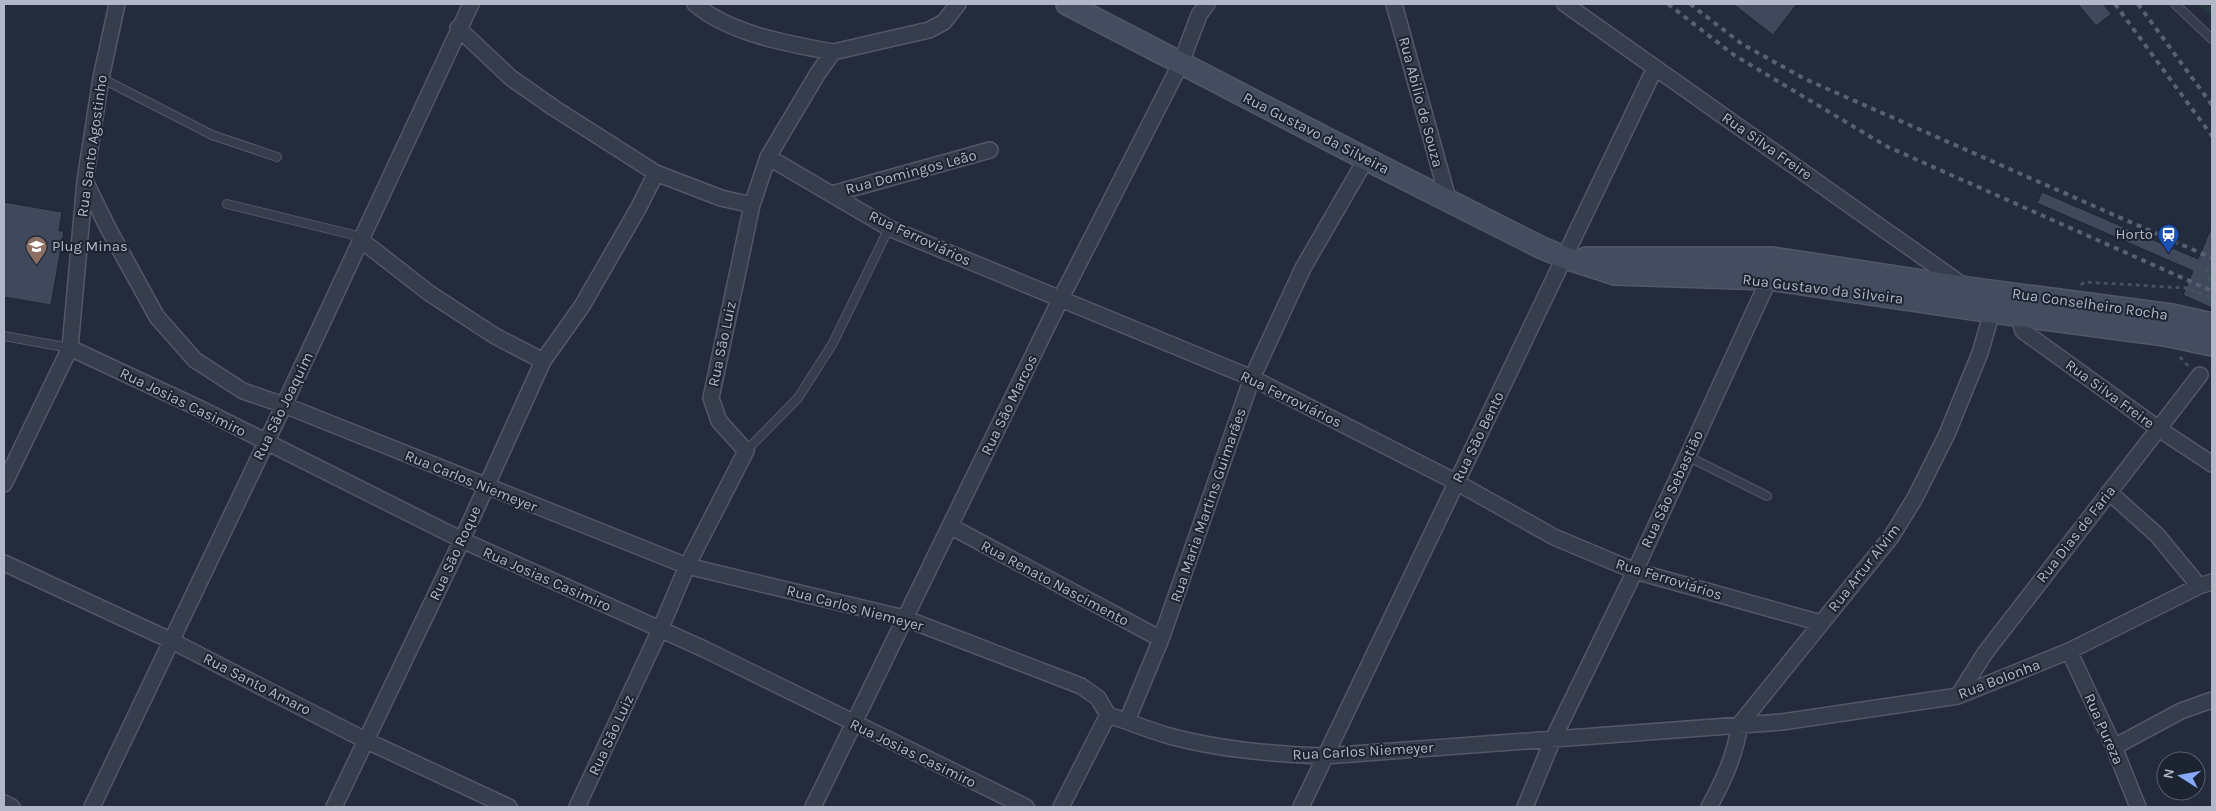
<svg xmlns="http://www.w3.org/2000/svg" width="2216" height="811" font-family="Karla,sans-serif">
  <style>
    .green { fill: #25383d }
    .building { fill: #3f495b; stroke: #1e2533 }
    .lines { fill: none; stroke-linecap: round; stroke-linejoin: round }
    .lane-casing { stroke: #525867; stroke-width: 10 }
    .street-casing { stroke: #525867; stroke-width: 18 }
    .secondary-casing { stroke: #525867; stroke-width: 24 }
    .path { stroke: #42555a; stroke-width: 3; stroke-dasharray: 4 4; stroke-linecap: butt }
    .lane { stroke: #363d4c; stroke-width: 8 }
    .street { stroke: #363d4c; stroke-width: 15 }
    .secondary { stroke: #444c5f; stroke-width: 21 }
    .rail { stroke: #586173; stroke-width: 4; stroke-dasharray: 5 5; stroke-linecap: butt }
    .labels { text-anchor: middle; stroke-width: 4; stroke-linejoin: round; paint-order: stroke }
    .street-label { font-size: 15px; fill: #b2b8c8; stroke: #1c2331 }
    .poi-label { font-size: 15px; fill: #b2b8c8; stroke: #1c2331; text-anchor: end }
  </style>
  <rect width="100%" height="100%" fill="#232b3c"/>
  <path class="green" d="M 2198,4 L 2212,4 L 2212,17 Z"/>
  <path class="building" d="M 1733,4 L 1797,4 L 1773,35 Z
    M 2078,4 L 2103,4 L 2111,14 L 2096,26 Z
    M 2042,192 L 2198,259 L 2212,226 L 2212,308 L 2183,295 L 2193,271 L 2037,203 Z
    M 4,202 L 62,212 L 59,231 L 64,231 L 51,305 L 4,297 Z"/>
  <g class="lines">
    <defs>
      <path id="lane" d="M 2175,4 L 2212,39
        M 101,78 L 212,135 L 277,157
        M 227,204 L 362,237
        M 4,336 L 70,348
        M 746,451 L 798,398 L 833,343 L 889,228
        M 1687,456 L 1767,496"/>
      <path id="street" d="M 695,4 C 730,34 789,44 833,52
        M 1394,4 L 1448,199
        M 1565,4 L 1964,286
        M 458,28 L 511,78 L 554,108 L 656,173 L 721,198 L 752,205
        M 768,157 L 889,228 L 1252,378 L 1456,482 L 1554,537 L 1635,571 L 1821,623
        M 85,181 L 108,228 L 157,317 L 195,360 L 243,391 L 284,405 L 687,566 L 904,618 L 1081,686 L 1098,698 L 1108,715 C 1130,722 1151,731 1173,737 C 1223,750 1274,754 1325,756 L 1782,722 L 1958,696 L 2069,651 L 2199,586 L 2212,582
        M 832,194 L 990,150
        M 361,240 L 429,293 L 495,336 L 543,361
        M 2018,314 L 2023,331 L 2159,429 L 2212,464
        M 70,348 L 203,410 L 462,540 L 704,649 L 1026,807
        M 4,484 L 70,348 L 85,181 L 101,78 L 117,4
        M 2109,492 L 2157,535 L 2199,586
        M 950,526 L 1161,639
        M 4,563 L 172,641 L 367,741 L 509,807
        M 2069,651 L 2114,747 L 2138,807
        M 1958,696 L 1985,653 L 2200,375
        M 1127,721 L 1161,639 L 1252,378 L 1303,268 L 1366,159
        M 2114,747 L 2181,711 L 2212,700
        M 4,803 L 12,807
        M 92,807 L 284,405 L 471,4
        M 334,807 L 462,540 L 543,361 L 582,306 L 639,207 L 656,173
        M 577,807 L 660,630 L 687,566 L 746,451 L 719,421 L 711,398 L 752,205 L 768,157 L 818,73 L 833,52 L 929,30 L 944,22 L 958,4
        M 813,807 L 1060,300 L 1181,63 L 1199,15 L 1207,4
        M 1061,807 L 1108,715
        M 1301,807 C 1418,560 1539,315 1655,68
        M 1525,807 L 1553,739 L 1635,571 L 1769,279
        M 1709,807 C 1724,780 1735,755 1740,724 L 1891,537 L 1915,498 L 1947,434 L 1980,353 L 1992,312"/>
      <path id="secondary" d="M 1067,4 L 1366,159 L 1540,247 L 1566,258 L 1615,274 L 1769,279 L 1992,312 L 2165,335 L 2212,345
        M 1586,258 L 1773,258 L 1968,288 L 2172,315 L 2212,324"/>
    </defs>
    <use href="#lane" class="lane-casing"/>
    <use href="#street" class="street-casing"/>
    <use href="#secondary" class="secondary-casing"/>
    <path class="path" d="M 2207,269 L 2212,288
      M 2081,285 L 2084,282 L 2186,288 L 2212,298
      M 2180,357 L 2189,367"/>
    <use href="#lane" class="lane"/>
    <use href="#street" class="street"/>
    <use href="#secondary" class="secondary"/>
    <path class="rail" d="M 1668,4 L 1734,55 L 1886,146 L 2212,291
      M 1690,4 L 1742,44 L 1805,79 L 2212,258
      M 2115,4 L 2212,136
      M 2138,4 L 2212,105"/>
  </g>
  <defs>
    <symbol id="station-pin" viewBox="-11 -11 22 30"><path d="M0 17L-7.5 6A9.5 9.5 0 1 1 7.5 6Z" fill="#1a4fb4" stroke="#1c2331"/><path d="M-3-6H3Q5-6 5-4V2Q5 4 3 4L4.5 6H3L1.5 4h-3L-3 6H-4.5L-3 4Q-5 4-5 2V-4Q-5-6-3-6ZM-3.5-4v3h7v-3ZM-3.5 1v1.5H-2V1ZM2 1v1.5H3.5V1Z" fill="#fff"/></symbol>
    <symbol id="university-pin" viewBox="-11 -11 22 30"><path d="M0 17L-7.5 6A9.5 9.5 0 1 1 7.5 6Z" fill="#8d6e63" stroke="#1c2331"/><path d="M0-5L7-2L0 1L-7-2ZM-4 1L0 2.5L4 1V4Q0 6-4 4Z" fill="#fff"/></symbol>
  </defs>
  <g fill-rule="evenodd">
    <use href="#station-pin" x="2156" y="222" width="25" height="34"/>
    <use href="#university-pin" x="24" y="234" width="25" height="34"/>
  </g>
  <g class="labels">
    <g class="street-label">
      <text transform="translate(1421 102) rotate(75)" y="5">Rua Abilio de Souza</text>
      <text transform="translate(1316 133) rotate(27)" y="5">Rua Gustavo da Silveira</text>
      <text transform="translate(92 146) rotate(-82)" y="5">Rua Santo Agostinho</text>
      <text transform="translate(1767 146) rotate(35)" y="5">Rua Silva Freire</text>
      <text transform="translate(911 172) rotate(-15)" y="5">Rua Domingos Leão</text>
      <text transform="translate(920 238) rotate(25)" y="5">Rua Ferroviários</text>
      <text transform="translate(1823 289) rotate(7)" y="5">Rua Gustavo da Silveira</text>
      <text transform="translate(2090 304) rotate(8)" y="5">Rua Conselheiro Rocha</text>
      <text transform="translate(722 344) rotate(-78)" y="5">Rua São Luiz</text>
      <text transform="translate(2110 394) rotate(36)" y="5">Rua Silva Freire</text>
      <text transform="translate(1291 399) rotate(26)" y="5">Rua Ferroviários</text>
      <text transform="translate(183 402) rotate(26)" y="5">Rua Josias Casimiro</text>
      <text transform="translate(1009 405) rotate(-64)" y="5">Rua São Marcos</text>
      <text transform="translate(283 406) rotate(-64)" y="5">Rua São Joaquim</text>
      <text transform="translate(1478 437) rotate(-64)" y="5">Rua São Bento</text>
      <text transform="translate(471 481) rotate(22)" y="5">Rua Carlos Niemeyer</text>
      <text transform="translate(1672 489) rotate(-65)" y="5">Rua São Sebastião</text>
      <text transform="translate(1208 505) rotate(-71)" y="5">Rua Maria Martins Guimarães</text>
      <text transform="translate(2076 534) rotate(-52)" y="5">Rua Dias de Faria</text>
      <text transform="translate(455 553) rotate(-65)" y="5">Rua São Roque</text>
      <text transform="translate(1864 568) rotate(-52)" y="5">Rua Artur Alvim</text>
      <text transform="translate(547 579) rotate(24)" y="5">Rua Josias Casimiro</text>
      <text transform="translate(1669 579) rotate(17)" y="5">Rua Ferroviários</text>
      <text transform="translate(1055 583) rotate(28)" y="5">Rua Renato Nascimento</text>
      <text transform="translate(855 608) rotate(15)" y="5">Rua Carlos Niemeyer</text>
      <text transform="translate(1999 679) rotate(-21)" y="5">Rua Bolonha</text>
      <text transform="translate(257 684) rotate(27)" y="5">Rua Santo Amaro</text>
      <text transform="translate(2104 729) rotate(66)" y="5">Rua Pureza</text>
      <text transform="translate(611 735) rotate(-65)" y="5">Rua São Luiz</text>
      <text transform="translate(1363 751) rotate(-3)" y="5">Rua Carlos Niemeyer</text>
      <text transform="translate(913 753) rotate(26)" y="5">Rua Josias Casimiro</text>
    </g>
    <g class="poi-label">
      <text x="2153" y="239">Horto</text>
      <text x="52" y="251" text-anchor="start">Plug Minas</text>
    </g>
  </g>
  <rect width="2216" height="811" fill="none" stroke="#b2b8c8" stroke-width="10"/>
  <g transform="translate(2181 776) rotate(281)"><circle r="24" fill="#1c2331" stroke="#585f6d"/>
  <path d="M0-4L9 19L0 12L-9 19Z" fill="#86a9f8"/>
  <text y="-8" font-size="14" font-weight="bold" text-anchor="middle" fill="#b2b8c8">N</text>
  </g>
</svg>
